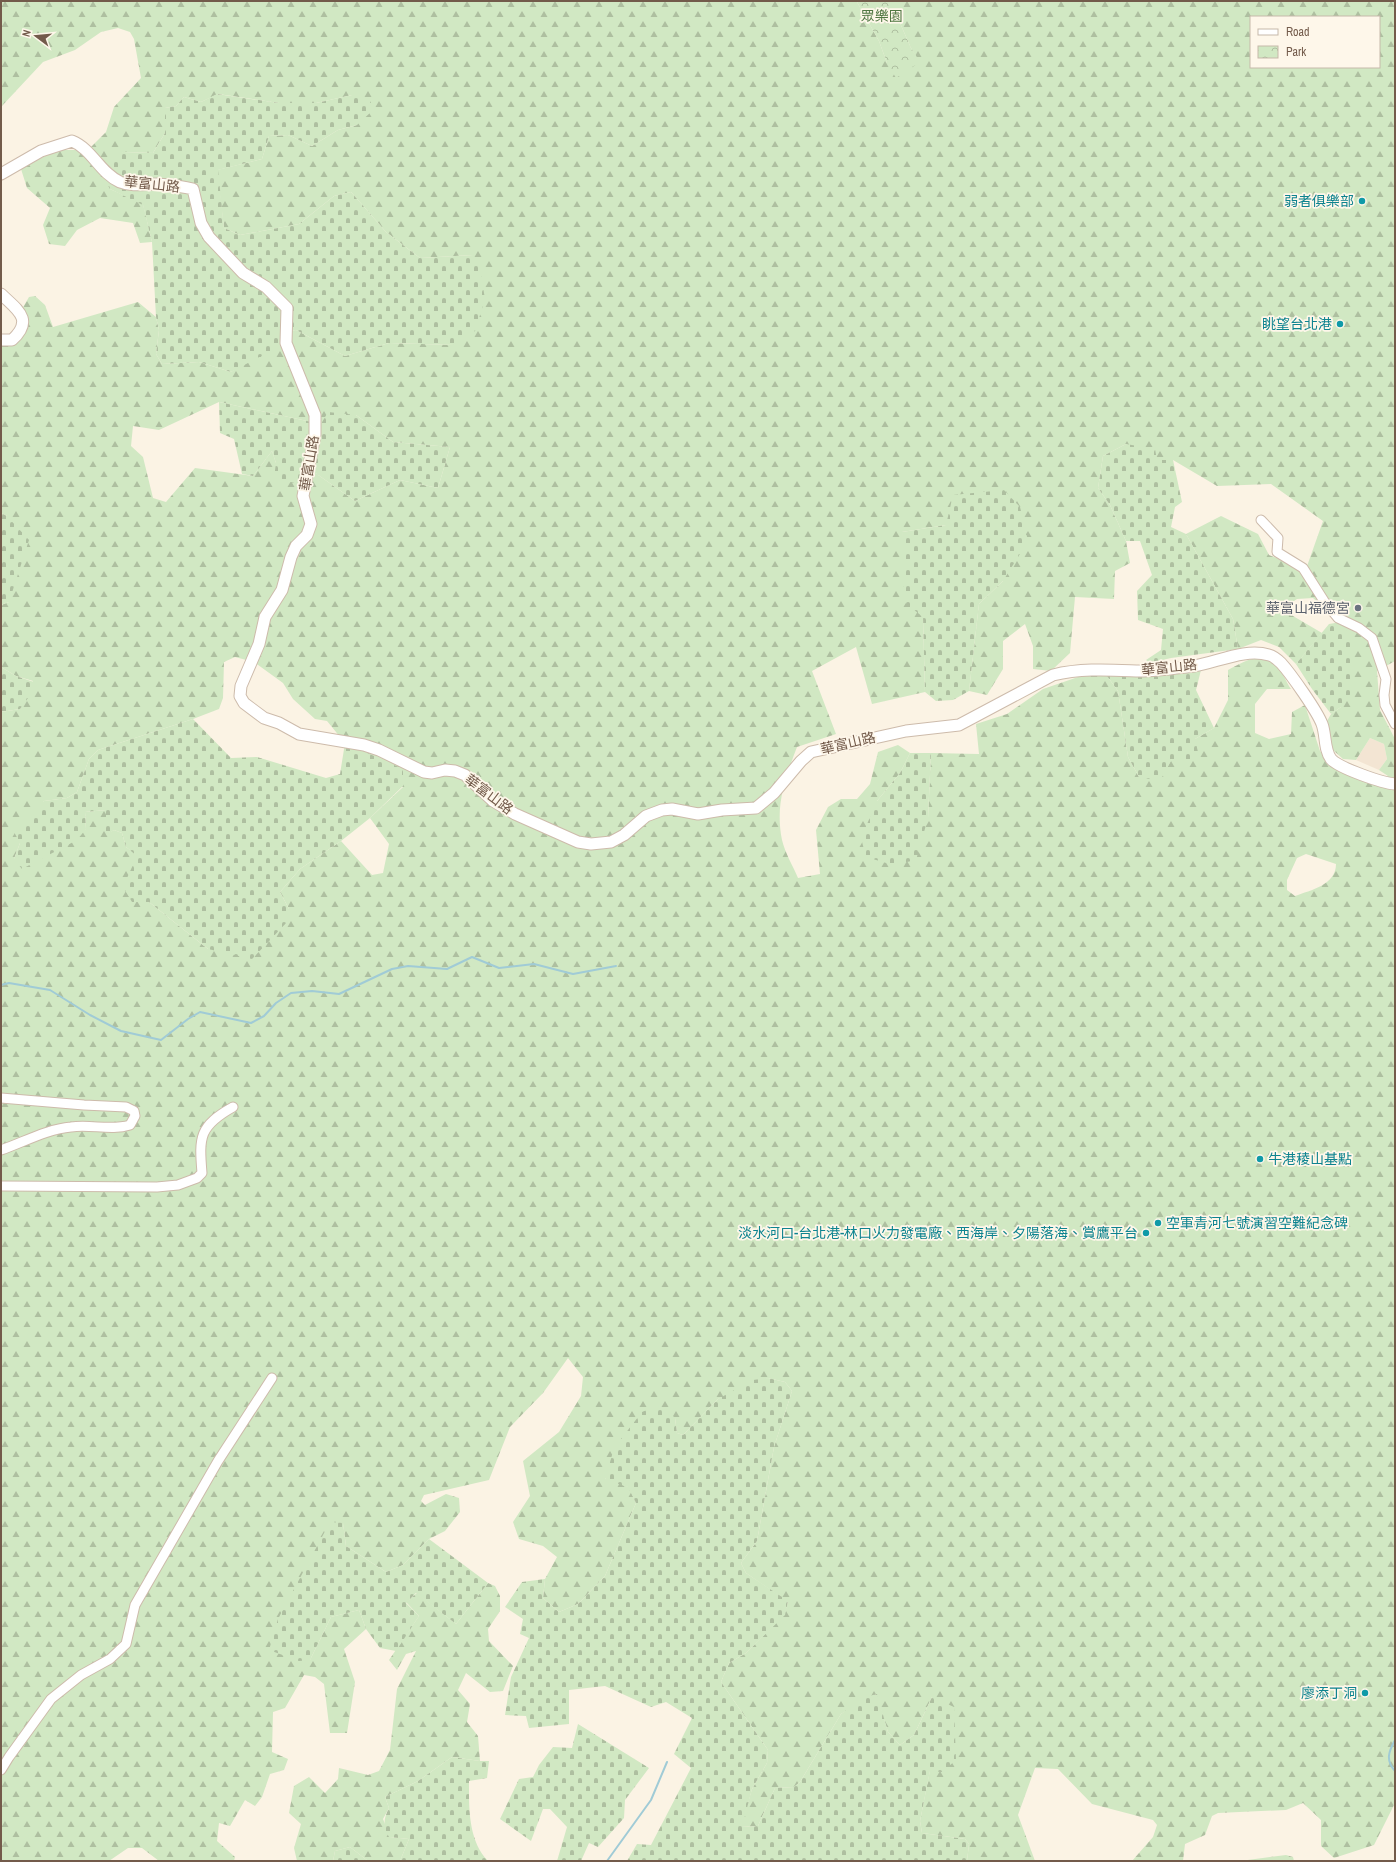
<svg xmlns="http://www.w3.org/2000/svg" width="1396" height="1862" font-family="'Archivo Narrow','Noto Sans TC',sans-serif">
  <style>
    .residential { fill: #f3e5d3 }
    .forest { fill: url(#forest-firs); fill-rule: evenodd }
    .cemetery { fill: url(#cemetery-stones) }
    .park { fill: url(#park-crowns) }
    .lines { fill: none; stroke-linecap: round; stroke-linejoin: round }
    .stream { stroke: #a0cbd6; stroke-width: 2 }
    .minor-casing { stroke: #cdbbab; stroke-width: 11 }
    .tertiary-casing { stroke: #cdbbab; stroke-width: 13 }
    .minor { stroke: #fff; stroke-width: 9 }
    .tertiary { stroke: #fff; stroke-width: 11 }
    .culture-dot { fill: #0f9aa8; stroke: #fef7ea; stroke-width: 1.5 }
    .worship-dot { fill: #6b7280; stroke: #fef7ea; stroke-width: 1.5 }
    .labels { text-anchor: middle; stroke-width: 3.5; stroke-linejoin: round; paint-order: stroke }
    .park-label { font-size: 14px; fill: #517843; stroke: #fef7ea }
    .street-label { font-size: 14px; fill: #735b4b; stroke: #fef7ea }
    .culture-label { font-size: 14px; fill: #0d838f; stroke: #fef7ea; text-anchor: end }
    .worship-label { font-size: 14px; fill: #5b616d; stroke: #fef7ea; text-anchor: end }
  </style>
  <defs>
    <pattern id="forest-firs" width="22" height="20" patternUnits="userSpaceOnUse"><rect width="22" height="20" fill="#d1e8c3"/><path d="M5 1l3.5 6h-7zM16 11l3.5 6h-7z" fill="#aebfa0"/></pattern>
    <pattern id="cemetery-stones" width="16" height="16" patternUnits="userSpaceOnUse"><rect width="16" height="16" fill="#d1e8c3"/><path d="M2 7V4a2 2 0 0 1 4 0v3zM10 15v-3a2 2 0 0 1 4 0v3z" fill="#aebfa0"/></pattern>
    <pattern id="park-crowns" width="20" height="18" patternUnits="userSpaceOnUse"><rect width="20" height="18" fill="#d1e8c3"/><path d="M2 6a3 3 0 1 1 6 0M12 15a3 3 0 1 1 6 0" fill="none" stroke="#aebfa0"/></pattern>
  </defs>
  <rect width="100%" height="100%" fill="#fbf3e4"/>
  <path class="residential" d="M 1370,738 L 1384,744 L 1387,759 L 1379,770 L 1356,760 Z"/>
  <path class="forest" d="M 1,1 L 858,1 L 857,2 L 879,41 L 887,63 L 919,62 L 911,48 L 896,14 L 896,1 L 1395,1 L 1395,661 L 1377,671 L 1380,710 L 1395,739 L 1395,1803 L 1374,1845 L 1334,1858 L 1321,1846 L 1321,1820 L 1303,1803 L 1286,1810 L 1218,1813 L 1212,1816 L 1205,1835 L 1185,1844 L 1183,1861 L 1132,1861 L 1153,1837 L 1157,1825 L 1153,1820 L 1092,1804 L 1058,1769 L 1035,1768 L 1018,1815 L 1035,1861 L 967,1861 L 969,1844 L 965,1839 L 922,1833 L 920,1821 L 930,1770 L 932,1697 L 914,1735 L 900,1745 L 888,1732 L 876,1694 L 841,1714 L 800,1782 L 794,1787 L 775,1788 L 758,1826 L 741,1827 L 752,1789 L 767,1763 L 768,1750 L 721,1682 L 729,1663 L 746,1653 L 784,1615 L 788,1602 L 746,1573 L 741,1563 L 757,1541 L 774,1447 L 792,1391 L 785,1382 L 768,1378 L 718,1399 L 683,1435 L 677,1433 L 675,1418 L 605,1479 L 629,1487 L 636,1503 L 605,1576 L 578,1604 L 559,1612 L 543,1598 L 545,1579 L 557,1557 L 543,1546 L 519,1539 L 513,1522 L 530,1496 L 523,1461 L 559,1432 L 581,1396 L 583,1377 L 568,1358 L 543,1393 L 510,1427 L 489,1480 L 424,1495 L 421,1501 L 425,1505 L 446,1494 L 459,1498 L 460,1512 L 445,1531 L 429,1539 L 403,1565 L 386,1572 L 346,1546 L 343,1523 L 310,1660 L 331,1617 L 359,1610 L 366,1629 L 344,1649 L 355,1682 L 347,1733 L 330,1733 L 324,1684 L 315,1677 L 304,1675 L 285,1708 L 273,1712 L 272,1752 L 288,1759 L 284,1770 L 270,1774 L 262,1797 L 255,1806 L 245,1800 L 230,1826 L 219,1823 L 217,1841 L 235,1857 L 234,1861 L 159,1861 L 142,1848 L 128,1848 L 109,1861 L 1,1861 L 1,712 L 20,709 L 33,681 L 16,676 L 1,667 L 1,605 L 9,602 L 7,516 L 1,513 L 1,344 L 15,341 L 22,309 L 29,297 L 35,296 L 45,305 L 53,327 L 138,302 L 156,317 L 159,330 L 156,354 L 162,364 L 199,362 L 231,372 L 289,331 L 296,330 L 345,356 L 389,343 L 454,345 L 473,255 L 420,258 L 386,232 L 351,192 L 334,196 L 299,224 L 240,235 L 224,228 L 217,170 L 262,159 L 269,136 L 288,135 L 312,146 L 338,130 L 357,125 L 352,95 L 316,103 L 279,103 L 218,94 L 201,102 L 184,97 L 176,106 L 165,108 L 165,133 L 153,153 L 123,152 L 110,189 L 143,204 L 152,242 L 140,243 L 133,223 L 100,218 L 77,230 L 65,246 L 49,244 L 43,225 L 50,208 L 27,188 L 21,169 L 56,150 L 88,150 L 106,132 L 114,107 L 141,78 L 134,39 L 130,32 L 118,28 L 101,32 L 75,50 L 43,62 L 1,107 ZM 1251,17 L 1379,17 L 1379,67 L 1251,67 ZM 219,402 L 321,424 L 356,415 L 393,442 L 450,447 L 438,488 L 400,480 L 355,501 L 314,472 L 276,463 L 272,451 L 253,476 L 195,468 L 166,502 L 153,498 L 143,457 L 131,446 L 133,426 L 159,430 ZM 1126,444 L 1157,460 L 1173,460 L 1217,486 L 1271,484 L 1323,521 L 1306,569 L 1269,555 L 1258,534 L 1221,516 L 1186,534 L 1233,619 L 1238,649 L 1261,640 L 1279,647 L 1296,664 L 1322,633 L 1293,616 L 1288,605 L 1297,599 L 1313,598 L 1341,622 L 1341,707 L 1331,714 L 1327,721 L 1333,750 L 1343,759 L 1356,760 L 1370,738 L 1384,744 L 1387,759 L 1379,770 L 1388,776 L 1382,784 L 1331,765 L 1320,751 L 1305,705 L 1292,712 L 1291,734 L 1269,739 L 1255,733 L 1255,704 L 1267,689 L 1291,689 C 1286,682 1282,670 1276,664 C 1261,650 1242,663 1228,670 L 1228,700 L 1214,728 L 1195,739 L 1172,759 L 1139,777 L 1128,757 L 1118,691 L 1107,676 L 1081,676 L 1043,689 L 1007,714 L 976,724 L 979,754 L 931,753 L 928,818 L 877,801 L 900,773 L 910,753 L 898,745 L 878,752 L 870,784 L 857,799 L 841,799 L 828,807 L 816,830 L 820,874 L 798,878 C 793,866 785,853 782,840 C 775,805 785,779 797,747 L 836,734 L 812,671 L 856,647 L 872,704 L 925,692 L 923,617 L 902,532 L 946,525 L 1003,581 L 979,604 L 969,691 L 987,695 L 1003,669 L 1003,641 L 1025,624 L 1033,646 L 1033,669 L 1051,671 L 1070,653 L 1075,597 L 1114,599 L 1115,571 L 1130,563 L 1126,541 L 1110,505 L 1098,488 L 1103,456 ZM 235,657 L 254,662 L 283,683 L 293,699 L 315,719 L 327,721 L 345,743 L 403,787 L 370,818 L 389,844 L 383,873 L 372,875 L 341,841 L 300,869 L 280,892 L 289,909 L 208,949 L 149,902 L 124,887 L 138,856 L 126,847 L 122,833 L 114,830 L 106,834 L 106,810 L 85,812 L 86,829 L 14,859 L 20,843 L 44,801 L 67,798 L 77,792 L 89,759 L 98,750 L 193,719 L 219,709 L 223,698 L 224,662 ZM 1306,854 L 1336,864 C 1336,885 1311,890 1295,896 L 1287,890 L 1287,880 L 1297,858 Z
    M 488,1583 L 495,1586 L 500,1596 L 500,1611 L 488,1629 L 489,1641 L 513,1666 L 503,1691 L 490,1692 L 466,1673 L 458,1690 L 470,1704 L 467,1722 L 478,1736 L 480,1761 L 452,1757 L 418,1781 L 385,1797 L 389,1808 L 383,1819 L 390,1837 L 409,1839 L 400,1861 L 368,1861 L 350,1847 L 335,1851 L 333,1861 L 297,1861 L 294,1848 L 301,1824 L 289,1813 L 294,1786 L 309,1777 L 325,1793 L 338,1779 L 339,1768 L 368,1775 L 379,1771 L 390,1750 L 397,1689 L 416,1651 L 406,1654 L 397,1670 L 389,1660 L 419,1616 L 406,1602 L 417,1593 L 456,1624 Z
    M 1286,1855 L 1293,1857 L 1294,1861 L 1240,1861 Z"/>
  <path class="cemetery" d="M 217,94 L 279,103 L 316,103 L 352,95 L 369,99 L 372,105 L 371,112 L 357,125 L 338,130 L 312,146 L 288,135 L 269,136 L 262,159 L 218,170 L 224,228 L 240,235 L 299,224 L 334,196 L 351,192 L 386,232 L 420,258 L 473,255 L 480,269 L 485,299 L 475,331 L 454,345 L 389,343 L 345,356 L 296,330 L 289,331 L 286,343 L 231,372 L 199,362 L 162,364 L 156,354 L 159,330 L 156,317 L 152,242 L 143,205 L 110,189 L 101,173 L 103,167 L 123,152 L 153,153 L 165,133 L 165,108 L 176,106 L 184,97 L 201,102 Z
    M 219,402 L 321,424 L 328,412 L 356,415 L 393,442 L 450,447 L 438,488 L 400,480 L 355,501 L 314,472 L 306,486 L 274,478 L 276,463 L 272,451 L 253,476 L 242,474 L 234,439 L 220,433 Z
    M 1126,444 L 1155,449 L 1157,460 L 1173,460 L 1182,502 L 1175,507 L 1171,527 L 1186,534 L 1233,619 L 1238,649 L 1171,658 L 1150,663 L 1146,660 L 1161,650 L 1163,629 L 1138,620 L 1137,591 L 1152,575 L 1140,541 L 1126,541 L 1110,505 L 1098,488 L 1103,456 Z
    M 1004,490 L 1020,507 L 1028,541 L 1003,581 L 979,604 L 969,691 L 953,700 L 936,701 L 925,692 L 923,617 L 904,602 L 902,532 L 946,525 L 953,495 Z
    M 1,513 L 7,516 L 29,540 L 9,602 L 1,605 Z
    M 1341,622 L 1352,641 L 1354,669 L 1351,693 L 1341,707 L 1331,714 L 1312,689 L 1296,664 L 1329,624 Z
    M 1,667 L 16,676 L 34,682 L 36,687 L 20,709 L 1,712 Z
    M 1201,670 L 1196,690 L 1214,728 L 1195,739 L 1200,761 L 1172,759 L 1160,781 L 1139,777 L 1128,757 L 1118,691 L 1107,676 Z
    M 193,719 L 231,758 L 257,757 L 326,778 L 340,774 L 345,743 L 403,769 L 403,786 L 370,818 L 341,841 L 300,869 L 280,892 L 289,909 L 288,921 L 252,959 L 208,949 L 149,902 L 132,902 L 123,887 L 137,856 L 126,847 L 122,833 L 114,830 L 106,835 L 106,810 L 85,812 L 86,829 L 77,840 L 22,869 L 14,859 L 20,843 L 14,832 L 44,801 L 67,798 L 77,792 L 89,759 L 98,750 Z
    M 910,753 L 931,753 L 928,818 L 916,860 L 893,865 L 866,857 L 861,838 L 877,801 L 900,773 Z
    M 768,1378 L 785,1382 L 792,1391 L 774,1447 L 757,1541 L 741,1563 L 746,1573 L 788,1601 L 785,1615 L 746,1653 L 729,1663 L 721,1682 L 768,1750 L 767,1763 L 752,1789 L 742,1827 L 758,1826 L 775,1788 L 794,1787 L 800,1782 L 841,1714 L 865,1697 L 877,1694 L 888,1732 L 900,1745 L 914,1735 L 932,1697 L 954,1707 L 956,1760 L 942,1772 L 930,1771 L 920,1821 L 922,1833 L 965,1839 L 969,1844 L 967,1861 L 627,1861 L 637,1844 L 651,1845 L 691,1768 L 674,1754 L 692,1718 L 666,1702 L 651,1707 L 605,1686 L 569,1690 L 569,1724 L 529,1728 L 526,1716 L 505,1715 L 511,1677 L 529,1638 L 520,1634 L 523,1619 L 505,1607 L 522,1582 L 545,1579 L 543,1598 L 559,1612 L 578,1604 L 605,1576 L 636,1503 L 628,1487 L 605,1480 L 614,1448 L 642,1412 L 654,1407 L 666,1409 L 675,1418 L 677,1433 L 683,1435 L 718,1399 L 753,1380 Z
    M 330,1522 L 343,1523 L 346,1546 L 386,1572 L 403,1565 L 429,1539 L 488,1583 L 456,1624 L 416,1593 L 406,1603 L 419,1616 L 396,1651 L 380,1648 L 366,1629 L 359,1610 L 331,1617 L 310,1660 L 299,1661 L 269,1650 L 278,1619 Z
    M 578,1724 L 649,1768 L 625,1800 L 624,1818 L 598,1847 L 589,1843 L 581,1861 L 557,1861 L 567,1827 L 550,1809 L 543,1809 L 531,1841 L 500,1819 L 519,1779 L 533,1777 L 539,1765 L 553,1747 L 572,1748 Z
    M 452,1757 L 480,1761 L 489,1761 L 487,1778 L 469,1781 C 469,1808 468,1840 488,1861 L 400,1861 L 409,1839 L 389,1837 C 382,1826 384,1818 389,1808 L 385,1797 L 418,1781 Z
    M 350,1847 L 368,1861 L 333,1861 L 335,1851 Z"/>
  <path class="park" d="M 858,1 L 896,1 L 896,14 L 911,48 L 920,62 L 896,78 L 887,63 L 879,41 L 857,2 Z"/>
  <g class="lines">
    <path class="stream" d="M 1,985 L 9,983 L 50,990 L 90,1015 L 121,1031 L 161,1040 L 188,1019 L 200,1012 L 251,1023 L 264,1016 L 276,1003 L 291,993 L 312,991 L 339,994 L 392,969 L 408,966 L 447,969 L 472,957 L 499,968 L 534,964 L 573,974 L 616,966
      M 1395,1740 C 1389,1751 1385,1760 1395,1771
      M 607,1861 L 651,1800 L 667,1762"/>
    <defs>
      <path id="minor" d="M 1261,520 L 1278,538 L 1277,552 L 1303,568 L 1324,601 L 1338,618 L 1359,628 L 1372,638 L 1386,679 L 1384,695 L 1385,705 L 1395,724
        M 1,1098 L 84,1105 L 126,1107 L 134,1111 L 135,1116 L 130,1125 C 111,1131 91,1124 71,1127 C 47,1129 24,1142 1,1150
        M 1,1186 L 157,1187 L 178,1185 L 197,1178 L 202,1173 C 199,1137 199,1126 233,1107
        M 1,1770 L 9,1757 L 51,1699 L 81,1675 L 110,1659 L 126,1644 L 135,1605 L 218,1461 L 272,1378"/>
      <path id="tertiary" d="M 1,174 L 41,151 L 72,141 C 92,149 100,173 120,182 C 132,187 145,184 157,184 C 169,185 181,186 193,189 L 201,223 L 209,237 L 243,273 L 266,287 L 287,308 L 286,343 L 315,415 L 315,435 L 303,496 L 311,524 L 307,535 L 296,546 L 291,557 L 282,590 L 265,617 L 259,644 L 241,686 L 240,696 L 244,703 L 264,718 L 279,723 L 299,734 L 364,745 L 379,750 L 424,772 L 432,773 L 445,770 L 455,771 L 465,775 L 493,801 L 515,814 L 578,842 L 591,844 L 611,842 L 624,835 L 646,816 L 662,810 L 672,809 L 698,814 L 722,810 L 756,808 L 774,793 L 801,761 L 811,752 L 906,731 L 959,725 L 1053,675 C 1082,668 1110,670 1140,671 C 1158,671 1177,668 1194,666 C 1218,662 1245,648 1269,655 C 1273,656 1279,661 1281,663 C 1291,674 1317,711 1322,724 C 1326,734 1324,750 1331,759 C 1339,768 1382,783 1395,784
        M 1,294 C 16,309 35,319 12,340 L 1,340"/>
    </defs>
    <use href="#minor" class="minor-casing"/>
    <use href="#tertiary" class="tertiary-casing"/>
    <use href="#minor" class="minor"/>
    <use href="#tertiary" class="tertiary"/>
  </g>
  <g class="culture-dot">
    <circle cx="1362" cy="201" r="4"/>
    <circle cx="1340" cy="324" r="4"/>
    <circle cx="1260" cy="1159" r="4"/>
    <circle cx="1158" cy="1223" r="4"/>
    <circle cx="1146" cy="1233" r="4"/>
    <circle cx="1365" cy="1693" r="4"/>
  </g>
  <circle class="worship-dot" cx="1358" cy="608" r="4"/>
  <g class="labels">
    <g class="park-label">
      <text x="882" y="21">眾樂園</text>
    </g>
    <g class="street-label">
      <text transform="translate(152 184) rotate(6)" y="5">華富山路</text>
      <text transform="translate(309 463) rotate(-81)" y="5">華富山路</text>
      <text transform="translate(1169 667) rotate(-6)" y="5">華富山路</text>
      <text transform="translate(848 743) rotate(-13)" y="5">華富山路</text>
      <text transform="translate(489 794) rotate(37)" y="5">華富山路</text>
    </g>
    <g class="culture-label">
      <text x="1354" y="206">弱者俱樂部</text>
      <text x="1332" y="329">眺望台北港</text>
      <text x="1268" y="1164" text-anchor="start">牛港稜山基點</text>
      <text x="1166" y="1228" text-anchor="start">空軍青河七號演習空難紀念碑</text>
      <text x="1138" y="1238">淡水河口-台北港-林口火力發電廠、西海岸、夕陽落海、賞鷹平台</text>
      <text x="1357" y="1698">廖添丁洞</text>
    </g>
    <g class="worship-label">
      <text x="1350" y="613">華富山福德宮</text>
    </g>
  </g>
  <rect width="1396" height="1862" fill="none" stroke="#735b4b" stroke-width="4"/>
  <rect x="1250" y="16" width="130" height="52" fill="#fef7ea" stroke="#c6b9aa"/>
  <rect x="1258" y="29" width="20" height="6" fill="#ffffff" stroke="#c6b9aa"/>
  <text x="1286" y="36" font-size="12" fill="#735b4b">Road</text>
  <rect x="1258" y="46" width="20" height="12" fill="url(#park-crowns)" stroke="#c6b9aa"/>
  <text x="1286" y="56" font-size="12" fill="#735b4b">Park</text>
  <g transform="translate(36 36) rotate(286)" stroke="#fef7ea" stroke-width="3" paint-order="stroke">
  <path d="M0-3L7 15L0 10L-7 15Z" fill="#735b4b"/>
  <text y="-6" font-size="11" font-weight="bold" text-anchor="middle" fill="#735b4b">N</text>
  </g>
</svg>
